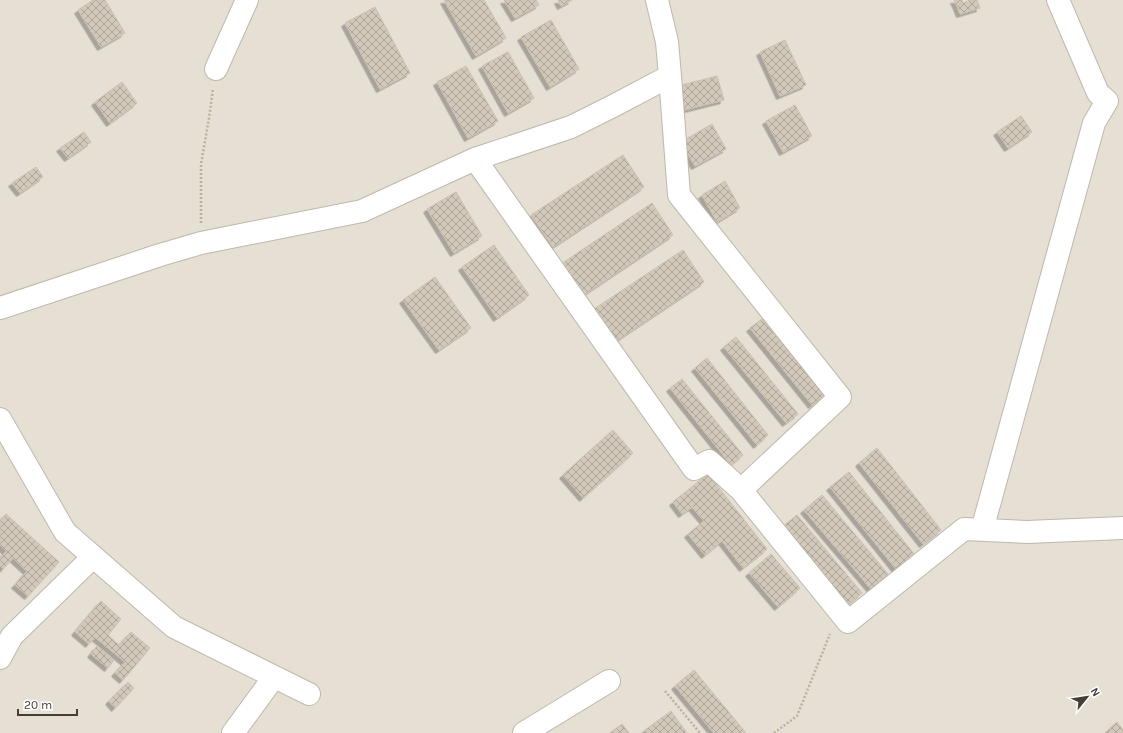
<svg xmlns="http://www.w3.org/2000/svg" width="1123" height="733" font-family="Karla,sans-serif">
  <style>
    .residential { fill: #e5dfd4 }
    .building { fill: url(#building-cross-hatch); stroke: #cdc0af; filter: url(#shadow) }
    .lines { fill: none; stroke-linecap: round; stroke-linejoin: round }
    .minor-casing { stroke: #bfb8ab; stroke-width: 24 }
    .path { stroke: #bdb09b; stroke-width: 2.5; stroke-dasharray: 2 2; stroke-linecap: butt }
    .minor { stroke: #fff; stroke-width: 22 }
  </style>
  <defs>
    <pattern id="building-cross-hatch" width="8" height="8" patternUnits="userSpaceOnUse"><rect width="8" height="8" fill="#d2c9bb"/><path d="M0 0l8 8M0 8l8-8" fill="none" stroke="#aca599"/></pattern>
    <filter id="shadow"><feDropShadow dx="-3.5" dy="3.5" stdDeviation="0" flood-color="#0004"/></filter>
  </defs>
  <rect width="100%" height="100%" fill="#f2ede5"/>
  <path class="residential" d="M 0,0 L 1123,0 L 1123,733 L 0,733 Z"/>
  <path class="building" d="M 93,0 L 105,0 L 125,33 L 101,47 L 78,10 Z
    M 444,0 L 484,0 L 506,38 L 476,56 Z
    M 504,0 L 536,0 L 539,5 L 515,18 Z
    M 558,0 L 572,0 L 561,6 Z
    M 954,0 L 962,0 L 963,3 L 957,6 Z
    M 970,0 L 977,0 L 980,8 L 960,14 L 957,6 Z
    M 375,7 L 410,73 L 380,89 L 345,23 Z
    M 551,20 L 579,69 L 550,87 L 521,37 Z
    M 785,40 L 806,85 L 780,96 L 760,52 Z
    M 508,52 L 534,98 L 508,113 L 482,66 Z
    M 466,66 L 498,121 L 468,138 L 437,82 Z
    M 717,76 L 724,100 L 684,110 L 678,86 Z
    M 122,82 L 137,103 L 110,123 L 95,102 Z
    M 795,105 L 812,136 L 783,152 L 766,121 Z
    M 1021,116 L 1032,132 L 1008,148 L 997,132 Z
    M 712,124 L 726,149 L 695,166 L 681,142 Z
    M 84,132 L 91,142 L 68,158 L 60,148 Z
    M 623,155 L 644,187 L 553,247 L 531,215 Z
    M 36,167 L 43,177 L 20,193 L 12,183 Z
    M 725,181 L 740,208 L 717,222 L 702,195 Z
    M 456,192 L 482,236 L 454,253 L 427,209 Z
    M 652,203 L 673,235 L 582,296 L 561,264 Z
    M 494,245 L 529,295 L 497,318 L 462,267 Z
    M 683,250 L 704,282 L 613,343 L 591,311 Z
    M 435,277 L 471,328 L 439,350 L 403,300 Z
    M 762,319 L 824,395 L 812,405 L 750,328 Z
    M 736,337 L 798,414 L 786,423 L 724,347 Z
    M 707,358 L 768,435 L 757,445 L 695,368 Z
    M 682,379 L 743,455 L 731,465 L 670,388 Z
    M 613,430 L 633,453 L 583,498 L 563,475 Z
    M 877,448 L 941,530 L 923,544 L 859,463 Z
    M 849,472 L 914,554 L 896,569 L 830,487 Z
    M 708,474 L 767,549 L 743,568 L 722,541 L 705,555 L 688,534 L 704,521 L 692,507 L 682,514 L 673,502 Z
    M 822,495 L 888,574 L 871,589 L 804,510 Z
    M 6,514 L 59,562 L 28,596 L 15,585 L 27,571 L 13,558 L 3,569 L 0,566 L 0,558 L 6,551 L 0,545 L 0,521 Z
    M 797,515 L 862,593 L 846,606 L 781,528 Z
    M 771,554 L 800,588 L 778,607 L 749,573 Z
    M 101,601 L 121,619 L 108,635 L 119,645 L 131,632 L 150,648 L 123,680 L 115,673 L 125,662 L 95,637 L 89,644 L 75,632 Z
    M 97,646 L 114,660 L 108,668 L 91,654 Z
    M 694,670 L 746,733 L 714,733 L 675,686 Z
    M 128,682 L 134,688 L 115,708 L 109,701 Z
    M 671,711 L 687,733 L 647,733 L 645,730 Z
    M 1117,722 L 1123,730 L 1123,733 L 1107,733 L 1106,732 Z
    M 622,724 L 629,733 L 610,733 Z"/>
  <g class="lines">
    <defs>
      <path id="minor" d="M 216,69 L 247,0
        M 670,76 L 679,195 L 840,397 L 741,490 L 848,622 L 964,529 L 1027,532 L 1123,528
        M 475,159 L 694,469 L 709,461 L 741,490
        M 0,308 L 160,255 L 201,243 L 362,211 L 475,159 L 571,127 L 613,106 L 670,76 L 667,42 L 657,0
        M 0,419 L 65,532 L 174,627 L 309,694
        M 982,530 L 1094,123 L 1107,101 L 1098,93 L 1058,0
        M 0,658 L 12,636 L 93,557
        M 233,733 L 274,677
        M 524,733 L 609,681"/>
    </defs>
    <use href="#minor" class="minor-casing"/>
    <path class="path" d="M 201,223 L 201,164 L 209,118 L 213,89
      M 665,691 L 700,733
      M 774,733 L 797,716 L 830,634"/>
    <use href="#minor" class="minor"/>
  </g>
  <g transform="translate(1087 697) rotate(60)" stroke="#ffffff" stroke-width="3" paint-order="stroke">
  <path d="M0-3L7 15L0 10L-7 15Z" fill="#443e35"/>
  <text y="-6" font-size="11" font-weight="bold" text-anchor="middle" fill="#443e35">N</text>
  </g>
  <path d="M18 709v6h59v-6" fill="none" stroke="#443e35" stroke-width="2"/>
  <text x="24" y="709" font-size="12" fill="#443e35" stroke="#ffffff" stroke-width="3" paint-order="stroke">20 m</text>
</svg>
